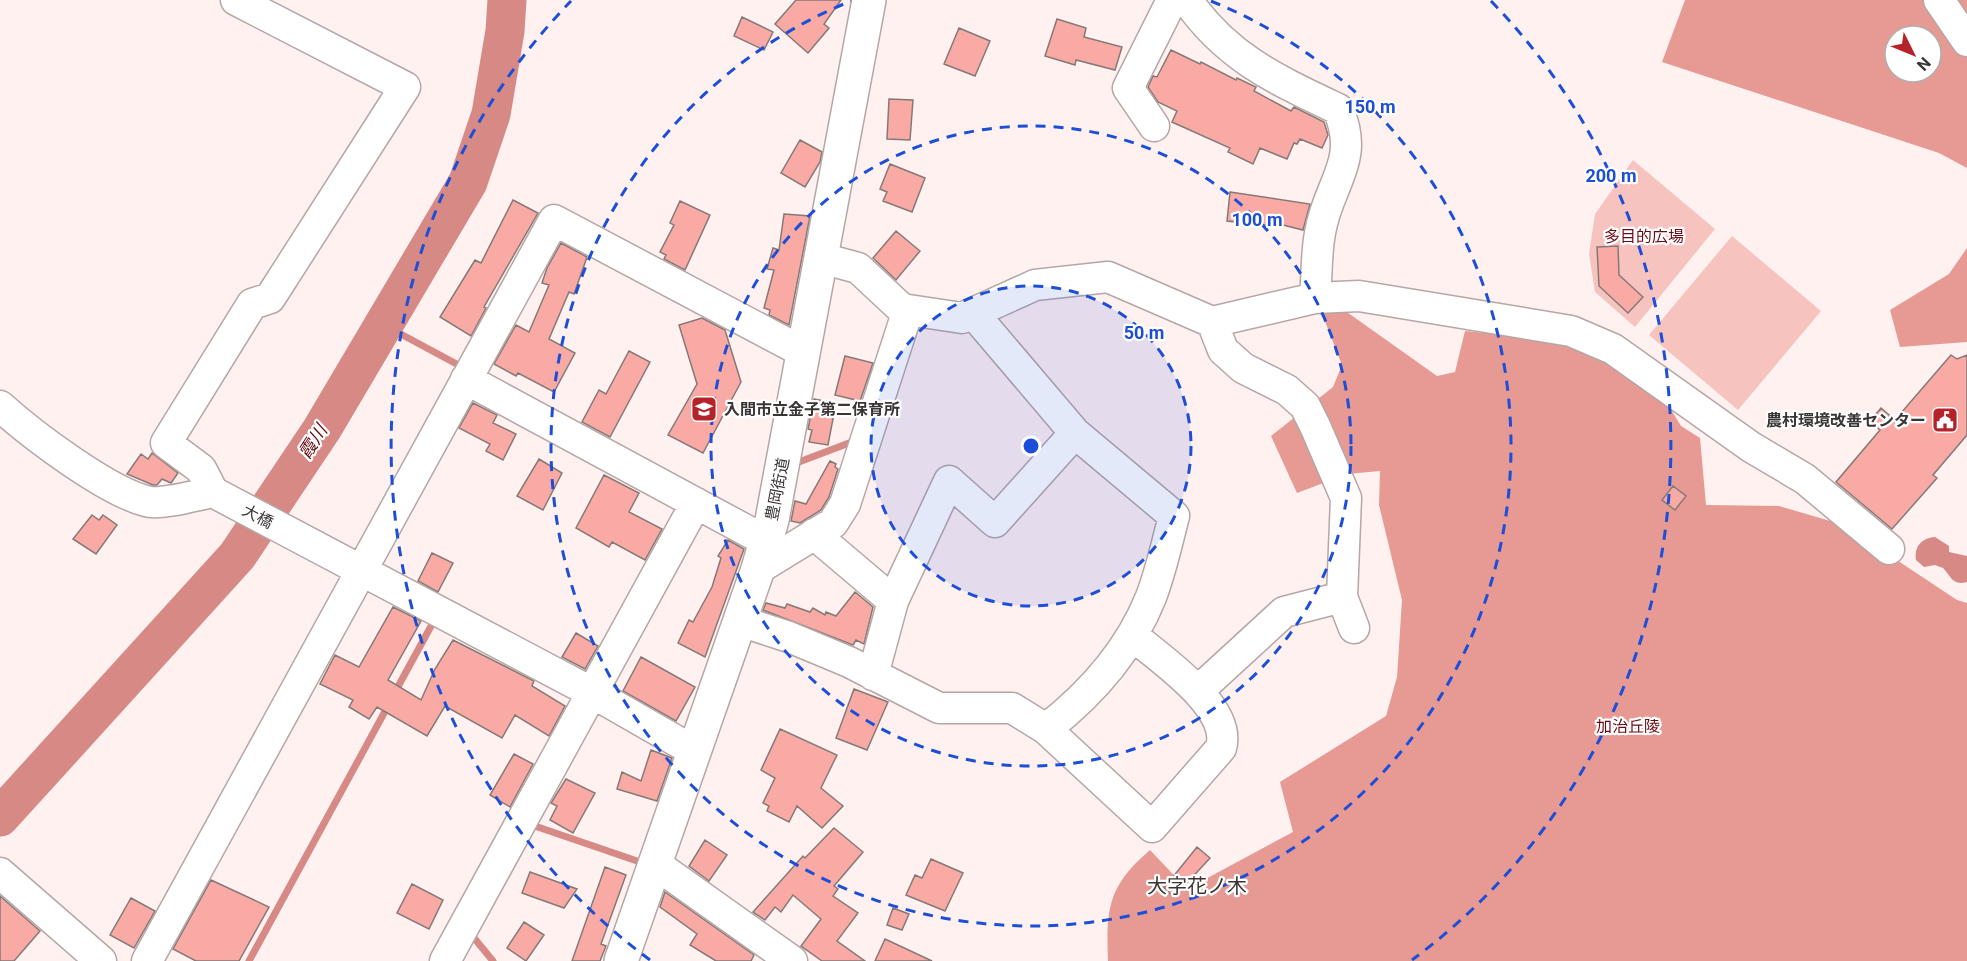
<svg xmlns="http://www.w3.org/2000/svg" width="1967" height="961" font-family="Roboto,'Noto Sans JP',sans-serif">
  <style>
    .green { fill: #f6c3bf }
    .forest { fill: #e79993; fill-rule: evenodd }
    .water { fill: #d78a85 }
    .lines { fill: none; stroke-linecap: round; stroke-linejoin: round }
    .stream { stroke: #d78a85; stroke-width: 7 }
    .river { stroke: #d78a85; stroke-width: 39 }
    .building { fill: #faaaa4; stroke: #857978; stroke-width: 1.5 }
    .minor-casing { stroke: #b4a7a6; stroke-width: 33 }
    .major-casing { stroke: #b4a7a6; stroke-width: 36 }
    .minor { stroke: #fff; stroke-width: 30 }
    .major { stroke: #fff; stroke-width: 33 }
    .ring { fill: none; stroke: #1d4ed8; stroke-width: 3; stroke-dasharray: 10 8 }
    .labels { text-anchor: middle; stroke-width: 4.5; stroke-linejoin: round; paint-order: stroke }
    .park-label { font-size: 16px; fill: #680b12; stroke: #fff }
    .poi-label { font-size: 16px; font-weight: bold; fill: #3b3636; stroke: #fff; text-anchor: start }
    .street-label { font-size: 16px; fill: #3b3636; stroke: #fff }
    .water-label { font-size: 18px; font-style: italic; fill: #660810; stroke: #fff }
    .quarter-label { font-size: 20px; fill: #3d3332; stroke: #fff }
    .centre { fill: #1d4ed8; stroke: #fff; stroke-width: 3 }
    .ring-label { font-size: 18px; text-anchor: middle; font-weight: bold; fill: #1d4ed8; stroke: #fff; stroke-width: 4.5; stroke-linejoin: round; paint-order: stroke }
  </style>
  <rect width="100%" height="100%" fill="#fff1f0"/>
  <path class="green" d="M 1633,160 L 1715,229 L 1635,327 L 1595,292 L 1589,254 L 1595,214 Z
    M 1732,236 L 1821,311 L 1738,410 L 1649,335 Z"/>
  <path class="forest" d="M 1685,0 L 1967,0 L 1967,168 L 1939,153 L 1662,62 ZM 1895,36 L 1931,36 L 1931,72 L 1895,72 Z
    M 1967,248 L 1967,342 L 1900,347 L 1890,310 L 1949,274 Z
    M 1344,310 L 1437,376 L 1455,372 L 1465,331 L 1583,342 L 1665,400 L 1681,426 L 1700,438 L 1706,505 L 1779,506 L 1844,525 L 1957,600 L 1967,603 L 1967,961 L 1108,961 C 1106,908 1108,886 1150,850 L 1187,889 L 1293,832 L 1280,782 L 1386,716 L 1397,677 L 1402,600 L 1379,505 L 1380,471 L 1347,474 L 1297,493 L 1271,436 L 1333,387 L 1342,365 L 1321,311 Z"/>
  <path class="water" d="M 1935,537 L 1949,546 L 1949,552 L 1967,556 L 1967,582 C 1952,586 1951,576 1943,568 L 1935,565 L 1924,567 L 1916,560 C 1914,546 1922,538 1935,537 Z"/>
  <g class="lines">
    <path class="stream" d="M 384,325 L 464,368
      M 791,465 L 857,440
      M 394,694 L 436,617
      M 529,824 L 640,862
      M 470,933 L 493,961
      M 249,961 L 389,704"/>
    <path class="river" d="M 0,817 L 237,556 L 322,429 L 468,182 L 491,114 L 505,31 L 507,0"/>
  </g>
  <path class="building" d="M 796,0 L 841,0 L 824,24 L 829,28 L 808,53 L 775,24 Z
    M 742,17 L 773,32 L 764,50 L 734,36 Z
    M 1057,19 L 1086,28 L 1084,37 L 1122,47 L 1115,70 L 1076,60 L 1075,65 L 1045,56 Z
    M 959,28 L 990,41 L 975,76 L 944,64 Z
    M 1171,50 L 1200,64 L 1201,62 L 1236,80 L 1237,78 L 1256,87 L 1254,91 L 1291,111 L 1294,107 L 1324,122 L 1328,135 L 1322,148 L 1300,139 L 1297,144 L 1294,143 L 1287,159 L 1260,148 L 1253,164 L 1228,152 L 1230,148 L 1172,122 L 1177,111 L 1158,102 L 1148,87 L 1153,76 L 1157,77 Z
    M 889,99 L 913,100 L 910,140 L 887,139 Z
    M 800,140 L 822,152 L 820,162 L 805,187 L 781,173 Z
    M 890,164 L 925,178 L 912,212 L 883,201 L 887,192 L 880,189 Z
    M 1230,192 L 1310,204 L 1303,230 L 1275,223 L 1275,226 L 1227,221 Z
    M 513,200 L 538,213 L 484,307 L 486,308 L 471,336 L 440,317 L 475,260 L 481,263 Z
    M 680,201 L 710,215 L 685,270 L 664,259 L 666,255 L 660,252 L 674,225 L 670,223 Z
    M 784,214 L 810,216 L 789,325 L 769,315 L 770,310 L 764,308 L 774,270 L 767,269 L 773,248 L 779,250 Z
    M 896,231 L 920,251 L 896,280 L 873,258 Z
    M 561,243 L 587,257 L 574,294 L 569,292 L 549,339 L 575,353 L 554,392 L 518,373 L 516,376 L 494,364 L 516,325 L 529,332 L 549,285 L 542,283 L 547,268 Z
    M 1618,246 L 1619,275 L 1643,297 L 1628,313 L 1599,286 L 1597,247 Z
    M 702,318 L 725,330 L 741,382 L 703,453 L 668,435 L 697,384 L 679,325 Z
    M 629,351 L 650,362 L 610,437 L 582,422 L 599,390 L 606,394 Z
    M 1951,355 L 1957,359 L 1967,355 L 1967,435 L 1933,475 L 1937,478 L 1892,529 L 1836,482 L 1880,430 L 1870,421 L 1881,408 L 1895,420 Z
    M 845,356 L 873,363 L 860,401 L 835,395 Z
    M 814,399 L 836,403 L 828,445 L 809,442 L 812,430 L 808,429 Z
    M 473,403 L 497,415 L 493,423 L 516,434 L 503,460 L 486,451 L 490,444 L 459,428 Z
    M 152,453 L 178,473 L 171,483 L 162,479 L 157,485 L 153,485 L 127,474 L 141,454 L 148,459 Z
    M 539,459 L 562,473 L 543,510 L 517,496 Z
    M 830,461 L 836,464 L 835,467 L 838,469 L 829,497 L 821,510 L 800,523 L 791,521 L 795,501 L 806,504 Z
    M 604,475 L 639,493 L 629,512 L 662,529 L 645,560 L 612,542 L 609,547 L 576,528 Z
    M 1673,486 L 1686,496 L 1675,510 L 1662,500 Z
    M 92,515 L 99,520 L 103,515 L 117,525 L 96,554 L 73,539 Z
    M 728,540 L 744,549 L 705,657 L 678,643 L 689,620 L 693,622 L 712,587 L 721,558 L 718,556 Z
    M 432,553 L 453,563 L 438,592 L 418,581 Z
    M 855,592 L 873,607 L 864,644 L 856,640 L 853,645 L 763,610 L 766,603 L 785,608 L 787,604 L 810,612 L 813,608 L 825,615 L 826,612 L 836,616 Z
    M 393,607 L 421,621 L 388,680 L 421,700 L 435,669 L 453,640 L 534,681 L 532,686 L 565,706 L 549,736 L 515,715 L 502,738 L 445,706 L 427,736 L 377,707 L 369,719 L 349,707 L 353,700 L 320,684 L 335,655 L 359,667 Z
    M 576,633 L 598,646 L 585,669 L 562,657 Z
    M 641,657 L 695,687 L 676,721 L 623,691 Z
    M 854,689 L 888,702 L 867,750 L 836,738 Z
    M 780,729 L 837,755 L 821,788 L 843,806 L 822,828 L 797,806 L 789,822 L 767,811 L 769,806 L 763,803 L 775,778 L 761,770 Z
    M 651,750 L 672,758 L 657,801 L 617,789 L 622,772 L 641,781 Z
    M 514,754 L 533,764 L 510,807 L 490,795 Z
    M 566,779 L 595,793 L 573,833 L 550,820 L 557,806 L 551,803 Z
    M 834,828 L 863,852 L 834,886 L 838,889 L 833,896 L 858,913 L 837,941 L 865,961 L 822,961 L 801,946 L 821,919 L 793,895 L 781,912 L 775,907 L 765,920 L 753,912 L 803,856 L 805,858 Z
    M 705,840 L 727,855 L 709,881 L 689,866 Z
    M 1197,847 L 1210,858 L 1174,897 L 1164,888 Z
    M 931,859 L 963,873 L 945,911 L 906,895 L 915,875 L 922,878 Z
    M 605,867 L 626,875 L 601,944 L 606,946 L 600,961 L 572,961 Z
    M 530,872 L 577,889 L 564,908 L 522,893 Z
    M 211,880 L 269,907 L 239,961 L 196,961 L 173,949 Z
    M 412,884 L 443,900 L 429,929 L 397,913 Z
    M 665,892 L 754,955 L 751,961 L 716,961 L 690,945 L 697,934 L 660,907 Z
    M 0,896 L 40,931 L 14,961 L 0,961 Z
    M 131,898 L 155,911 L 134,948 L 110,935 Z
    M 893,908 L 909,914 L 902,930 L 887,925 Z
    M 524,922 L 544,935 L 526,961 L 507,948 Z
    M 885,939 L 932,961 L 875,961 Z"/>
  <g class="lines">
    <defs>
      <path id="minor" d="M 1187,0 C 1227,58 1277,80 1338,109 C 1361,162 1328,183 1320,233 C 1316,254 1317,276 1315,298
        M 1939,0 L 1967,41
        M 1154,126 L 1128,88 L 1172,0
        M 821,258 L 858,268 L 902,309 L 962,318 L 1035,285 L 1108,277 L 1212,322 L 1315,298 L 1359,296 L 1571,331 L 1613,349 L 1751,447 L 1805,479 L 1889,549
        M 973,313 L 1075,433 L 1174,516 C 1167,543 1161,571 1151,597 C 1129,652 1091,694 1046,729
        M 1212,322 L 1223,350 L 1243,368 L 1287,390 L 1305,406 L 1315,426 L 1346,498 L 1342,597 L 1354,628
        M 466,379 L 766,541
        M 0,406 C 31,434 110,494 150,502 C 165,504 197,495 213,492 L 591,692 L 694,751
        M 213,492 L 201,469 L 166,443 L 252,304 L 270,298 L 405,87 L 236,0
        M 814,534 L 893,601
        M 758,569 L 833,523 L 845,504 L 908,310
        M 740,621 L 789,637 L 849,662 L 939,708 L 1012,708 L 1046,729 L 1152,827 L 1221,748 C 1233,707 1160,659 1132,635
        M 873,675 L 893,601 L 949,481 L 995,522 L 1075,433
        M 1198,691 L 1284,612 L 1342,597
        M 654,863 L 792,961
        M 0,873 L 101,961
        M 147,961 L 554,220 L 803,352
        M 445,961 L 696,503"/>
      <path id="major" d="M 621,961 L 758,569 L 772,520 L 869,0"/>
    </defs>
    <use href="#minor" class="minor-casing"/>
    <use href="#major" class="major-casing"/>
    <use href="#minor" class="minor"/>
    <use href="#major" class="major"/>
  </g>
  <circle cx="1031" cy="446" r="160" fill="#1d4ed8" fill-opacity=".12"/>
  <g class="ring">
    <circle cx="1031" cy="446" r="160"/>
    <circle cx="1031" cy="446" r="320"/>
    <path d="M1211 1A480 480 0 1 1 851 1"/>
    <path d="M650 960A640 640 0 0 1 571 1M1491 1A640 640 0 0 1 1412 960"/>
  </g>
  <defs>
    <symbol id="school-square" viewBox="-11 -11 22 22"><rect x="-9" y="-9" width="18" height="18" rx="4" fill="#b4232a" stroke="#fff"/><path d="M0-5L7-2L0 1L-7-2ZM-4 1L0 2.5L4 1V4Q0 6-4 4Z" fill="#fff"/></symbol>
    <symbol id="civic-square" viewBox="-11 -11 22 22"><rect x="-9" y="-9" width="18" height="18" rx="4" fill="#b4232a" stroke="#fff"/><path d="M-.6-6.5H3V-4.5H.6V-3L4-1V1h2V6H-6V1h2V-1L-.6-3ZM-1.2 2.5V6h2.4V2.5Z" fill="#fff"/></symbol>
  </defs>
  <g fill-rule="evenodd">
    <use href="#school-square" x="689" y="394" width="30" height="30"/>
    <use href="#civic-square" x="1930" y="405" width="30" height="30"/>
  </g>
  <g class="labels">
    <g class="park-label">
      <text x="1644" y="242">多目的広場</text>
      <text x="1628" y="732">加治丘陵</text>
    </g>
    <g class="poi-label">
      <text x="724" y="415">入間市立金子第二保育所</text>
      <text x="1926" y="426" text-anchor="end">農村環境改善センター</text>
    </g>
    <g class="street-label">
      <text transform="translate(777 489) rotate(-79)" y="6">豊岡街道</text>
      <text transform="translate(258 516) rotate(28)" y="6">大橋</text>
    </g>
    <g class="water-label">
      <text transform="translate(313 442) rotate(-57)" y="6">霞川</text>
    </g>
    <g class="quarter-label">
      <text x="1197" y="893">大字花ノ木</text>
    </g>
  </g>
  <circle cx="1031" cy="446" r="9" class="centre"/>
  <g class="ring-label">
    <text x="1370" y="113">150 m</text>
    <text x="1611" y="182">200 m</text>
    <text x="1257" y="226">100 m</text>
    <text x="1144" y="339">50 m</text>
  </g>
  <g transform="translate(1913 54) rotate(133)"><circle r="28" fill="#ffffff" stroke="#b1afaf" stroke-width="1.5"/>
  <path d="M0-4.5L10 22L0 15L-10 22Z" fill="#b4232a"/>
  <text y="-9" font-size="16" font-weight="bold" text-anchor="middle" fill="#3b3636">N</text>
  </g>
</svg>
